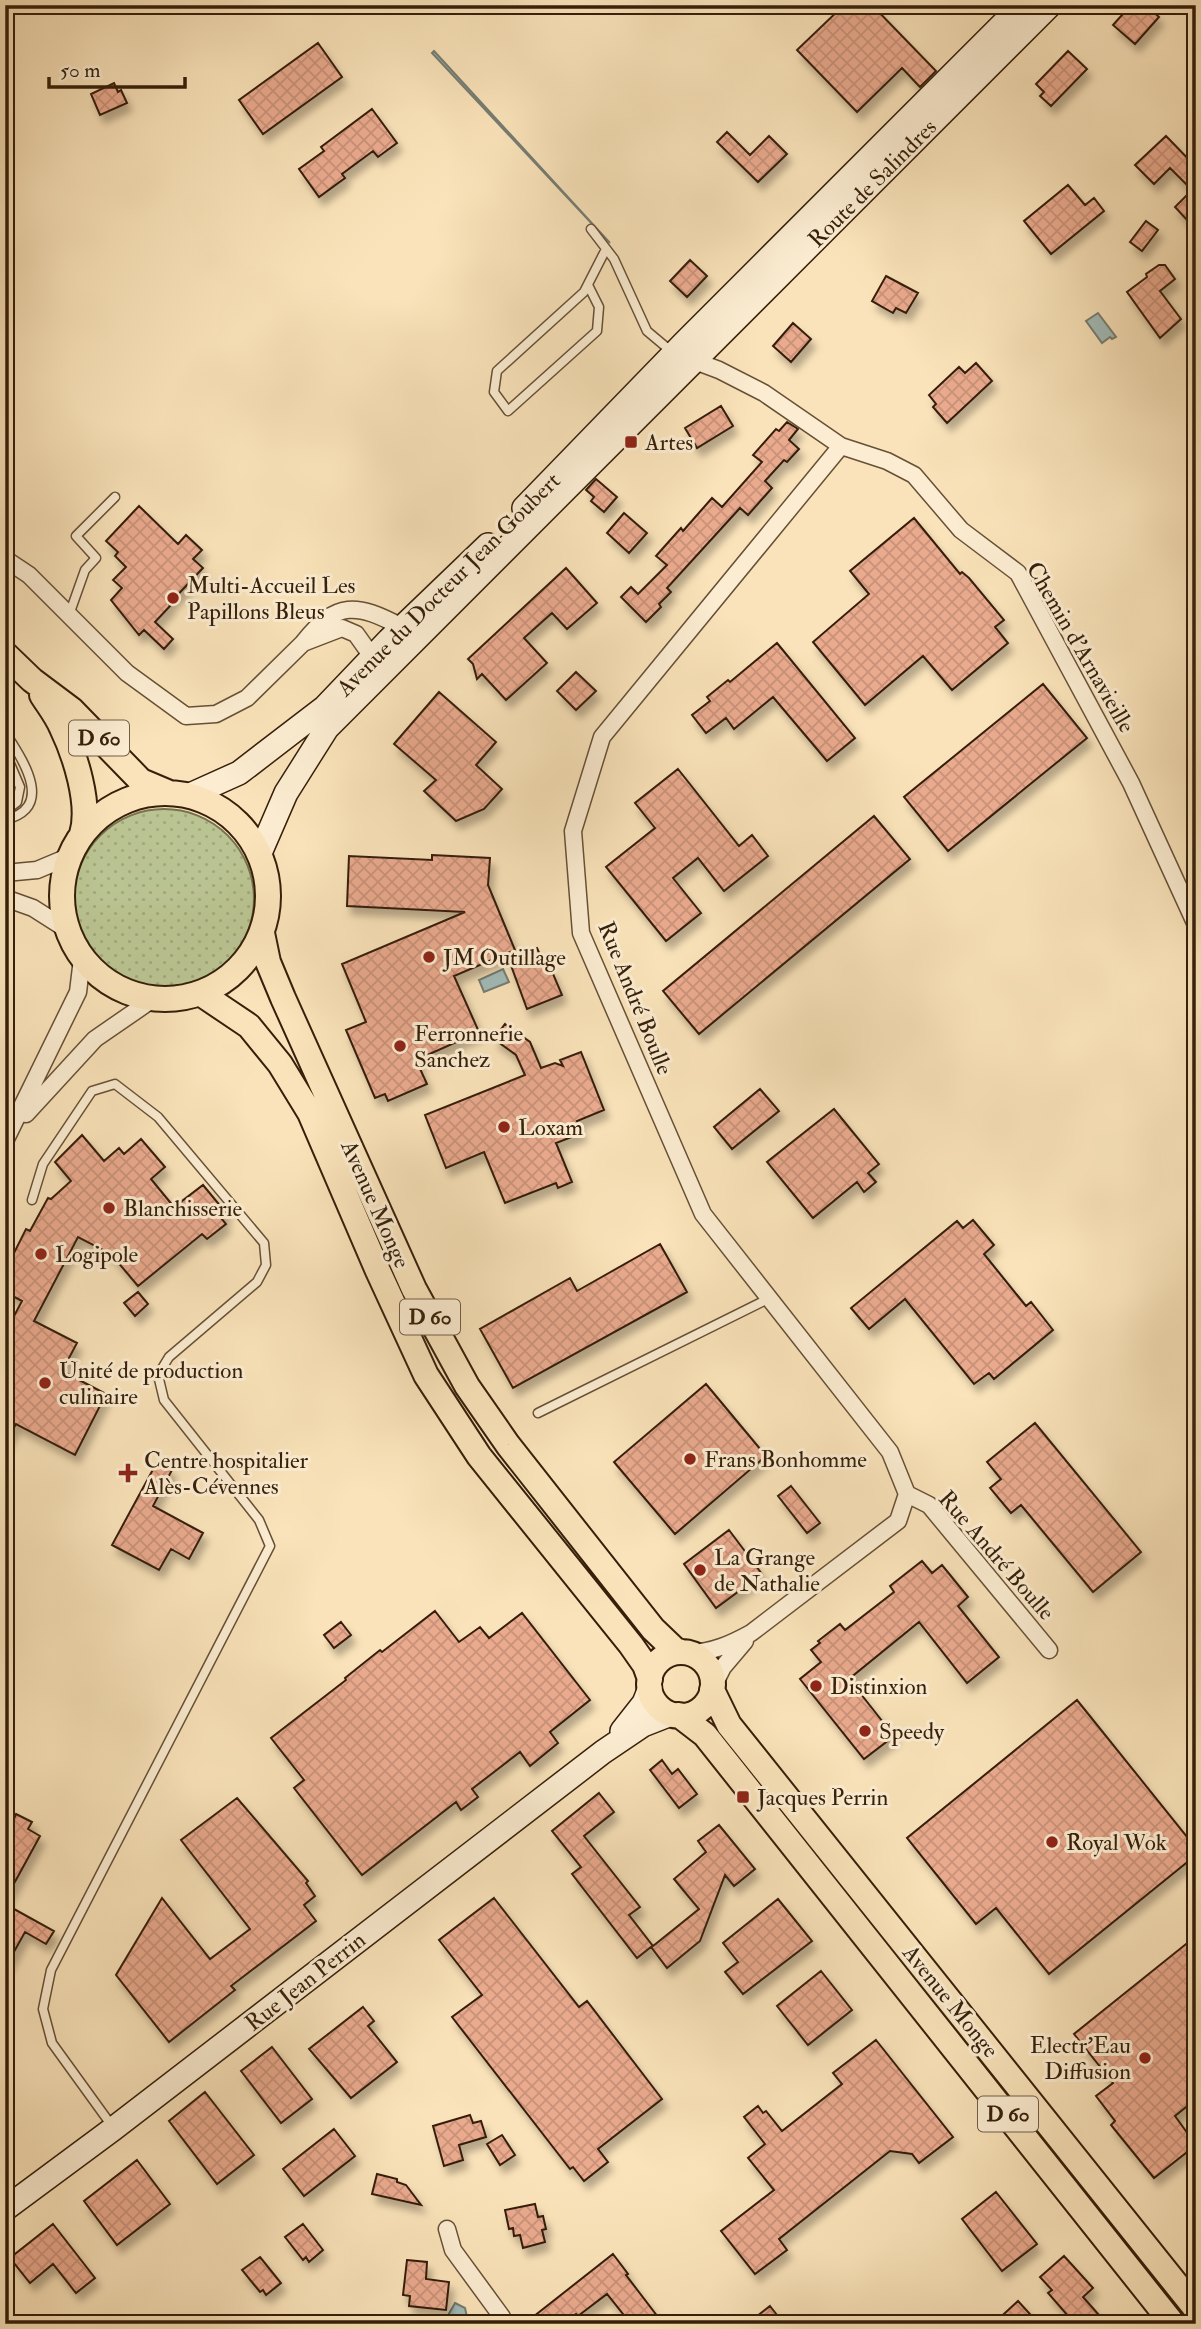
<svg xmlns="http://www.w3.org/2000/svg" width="1201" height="2329" font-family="'IM FELL Double Pica',serif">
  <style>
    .grass { fill: url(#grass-dots); stroke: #78724e; stroke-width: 2 }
    .water { fill: #a2bcb9; stroke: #767d73; stroke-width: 2 }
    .building { fill: url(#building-cross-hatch); stroke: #351f0a; stroke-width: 2; filter: url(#shadow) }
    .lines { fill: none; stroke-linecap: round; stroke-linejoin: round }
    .lane-casing { stroke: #665036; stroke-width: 11 }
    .street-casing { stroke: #665036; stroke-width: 19 }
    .secondary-casing { stroke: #351f0a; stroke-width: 26 }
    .primary-casing { stroke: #351f0a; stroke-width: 28 }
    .lane { stroke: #fcedd2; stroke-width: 8 }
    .street { stroke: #fcedd2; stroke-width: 16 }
    .secondary { stroke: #fcedd2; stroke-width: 23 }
    .primary { stroke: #fae3ba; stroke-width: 24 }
    .poi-dot { fill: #8f2418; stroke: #fcedd2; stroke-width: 2.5 }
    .labels { text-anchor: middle; stroke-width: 6; stroke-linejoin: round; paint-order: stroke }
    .shield { fill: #fcedd2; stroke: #715d46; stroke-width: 2 }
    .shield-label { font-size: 21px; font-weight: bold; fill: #351f0a }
    .street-label { font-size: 23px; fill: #351f0a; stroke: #fcedd2 }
    .poi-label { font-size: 23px; fill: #351f0a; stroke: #fcedd2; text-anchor: start }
  </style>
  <defs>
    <pattern id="grass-dots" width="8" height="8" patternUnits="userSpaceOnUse" patternTransform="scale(1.75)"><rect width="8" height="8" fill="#bac492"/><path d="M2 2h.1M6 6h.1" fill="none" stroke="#a0a87d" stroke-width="1.8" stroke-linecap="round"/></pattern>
    <pattern id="building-cross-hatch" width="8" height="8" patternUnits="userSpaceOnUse" patternTransform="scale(1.75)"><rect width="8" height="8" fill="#eaaa8e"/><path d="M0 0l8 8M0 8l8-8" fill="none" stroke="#c99279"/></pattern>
    <filter id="shadow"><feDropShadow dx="4.5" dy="8" stdDeviation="3.5" flood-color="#0004"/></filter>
  </defs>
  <rect width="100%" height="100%" fill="#fae3ba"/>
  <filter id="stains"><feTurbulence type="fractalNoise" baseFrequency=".00286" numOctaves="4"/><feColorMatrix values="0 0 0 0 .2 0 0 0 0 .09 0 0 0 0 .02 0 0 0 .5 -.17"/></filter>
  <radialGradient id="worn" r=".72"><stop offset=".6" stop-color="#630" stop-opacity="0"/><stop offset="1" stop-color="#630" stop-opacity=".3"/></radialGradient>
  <path class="grass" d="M74 899a90 90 0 1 1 180 0a90 90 0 1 1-180 0Z"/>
  <path class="water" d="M 434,51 L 610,243 L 432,53 Z
    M 1098,313 L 1116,337 L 1112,339 L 1110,337 L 1102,343 L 1086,321 Z
    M 503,969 L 509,982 L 484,992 L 479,980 Z
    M 455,2303 L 465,2308 L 467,2317 L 471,2319 L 469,2324 L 437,2324 L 441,2317 L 447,2317 Z"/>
  <path class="building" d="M 844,5 L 872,5 L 936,71 L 920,87 L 902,68 L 857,112 L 797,50 Z
    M 1131,5 L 1146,5 L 1159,17 L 1135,44 L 1113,25 Z
    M 318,43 L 342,77 L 263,134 L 239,100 Z
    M 1068,51 L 1087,69 L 1051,106 L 1040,96 L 1044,92 L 1036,84 Z
    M 114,83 L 118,92 L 121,90 L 127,103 L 100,115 L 91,94 Z
    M 372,109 L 397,143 L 378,157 L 373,151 L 342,174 L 345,178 L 319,197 L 299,169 L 324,151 L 321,147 Z
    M 727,132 L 750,155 L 769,136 L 787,154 L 758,182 L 717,142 Z
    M 1166,136 L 1196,167 L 1196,213 L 1188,221 L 1175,207 L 1192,190 L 1170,168 L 1154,184 L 1135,165 Z
    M 1068,185 L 1085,205 L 1094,198 L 1104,211 L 1051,254 L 1024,221 Z
    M 1146,221 L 1158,230 L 1142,251 L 1130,242 Z
    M 690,260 L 707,276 L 687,297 L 670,281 Z
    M 1159,265 L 1165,265 L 1175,279 L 1160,291 L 1181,319 L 1160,338 L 1127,292 L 1147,277 L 1146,274 Z
    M 886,276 L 918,293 L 906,313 L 896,308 L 893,313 L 872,301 Z
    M 793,323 L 811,339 L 791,362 L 773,346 Z
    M 976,363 L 992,381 L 947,423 L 933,407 L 936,404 L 929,395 L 959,367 L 965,373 Z
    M 721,406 L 733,426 L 697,448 L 685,428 Z
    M 787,422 L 798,429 L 789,440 L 799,449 L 787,462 L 784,460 L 765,481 L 772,488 L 748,515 L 740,508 L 667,588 L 671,592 L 659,604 L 661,607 L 646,622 L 621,597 L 631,587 L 638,594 L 667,565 L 656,556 L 681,528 L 683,531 L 712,498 L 722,507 L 762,462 L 753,455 L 776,429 L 779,431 Z
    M 596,479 L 617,497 L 604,512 L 591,501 L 594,497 L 586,490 Z
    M 139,506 L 178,544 L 186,535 L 202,550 L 193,559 L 203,568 L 169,604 L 170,606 L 155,622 L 173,639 L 164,649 L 144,630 L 139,635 L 111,600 L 122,588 L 113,580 L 126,567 L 115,556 L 118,552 L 106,541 Z
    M 624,513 L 647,533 L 629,553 L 607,533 Z
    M 914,518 L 960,574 L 962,572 L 969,578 L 1004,620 L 995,627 L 1008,643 L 952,690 L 923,656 L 865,705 L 813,642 L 869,594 L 850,571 Z
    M 566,568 L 597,603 L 567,629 L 552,613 L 524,638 L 547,663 L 506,700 L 482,674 L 477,679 L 473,664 L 468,659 Z
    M 777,643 L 855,738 L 827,761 L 773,697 L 734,729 L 726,718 L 706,733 L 692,715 L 710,701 L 707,697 L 728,680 L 730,682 Z
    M 576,672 L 596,691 L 576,710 L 557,691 Z
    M 1043,684 L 1087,738 L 948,851 L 904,797 Z
    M 439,692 L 496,742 L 476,765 L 502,789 L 484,809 L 456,821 L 424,791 L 436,780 L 394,744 Z
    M 678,769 L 739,846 L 752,835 L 768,856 L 724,891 L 698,858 L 673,878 L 701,913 L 666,941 L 606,867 L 655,828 L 635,803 Z
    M 874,816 L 910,859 L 699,1034 L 663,991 Z
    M 432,855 L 490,858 L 488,885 L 515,950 L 454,976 L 479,1032 L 416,1060 L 427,1084 L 388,1101 L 385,1094 L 375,1098 L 346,1030 L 366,1022 L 342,964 L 465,912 L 347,906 L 349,856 L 432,860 Z
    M 537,948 L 547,971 L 551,969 L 562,995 L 527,1009 L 509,960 Z
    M 505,1024 L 530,1042 L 541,1068 L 555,1063 L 563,1066 L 560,1060 L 581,1052 L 604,1110 L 577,1121 L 582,1133 L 556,1143 L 572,1182 L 558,1188 L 556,1183 L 505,1203 L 484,1152 L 446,1168 L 425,1115 L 525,1075 L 516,1055 L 494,1039 Z
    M 760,1089 L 779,1111 L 732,1149 L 714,1127 Z
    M 834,1109 L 879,1164 L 868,1173 L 876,1182 L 864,1192 L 857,1182 L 813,1218 L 767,1162 Z
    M 82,1135 L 104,1161 L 119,1148 L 124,1154 L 141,1139 L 165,1167 L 151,1179 L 174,1207 L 203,1185 L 227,1214 L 221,1218 L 226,1224 L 207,1239 L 202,1234 L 138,1286 L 111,1254 L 78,1237 L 34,1321 L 77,1343 L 62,1371 L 106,1394 L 75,1455 L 16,1424 L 5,1443 L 5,1333 L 22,1301 L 5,1292 L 5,1271 L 26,1229 L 30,1231 L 48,1198 L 51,1199 L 71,1181 L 55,1162 Z
    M 973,1220 L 994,1245 L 984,1254 L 1026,1306 L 1031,1302 L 1053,1330 L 994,1379 L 989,1373 L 974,1384 L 905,1299 L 869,1329 L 851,1308 L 957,1221 L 963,1228 Z
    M 660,1244 L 687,1292 L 513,1388 L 480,1329 L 570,1278 L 577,1291 Z
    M 138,1292 L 148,1304 L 135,1316 L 124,1303 Z
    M 706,1384 L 766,1456 L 675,1534 L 614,1462 Z
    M 1035,1423 L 1141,1552 L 1093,1592 L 1021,1505 L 1011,1513 L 990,1488 L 1001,1479 L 987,1462 Z
    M 157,1462 L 172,1470 L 153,1506 L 203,1533 L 189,1559 L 171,1549 L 159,1570 L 112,1545 Z
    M 791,1486 L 820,1523 L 807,1533 L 778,1496 Z
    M 729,1530 L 762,1574 L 716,1608 L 684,1564 Z
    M 922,1561 L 932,1573 L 942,1565 L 968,1597 L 958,1606 L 999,1657 L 967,1683 L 919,1622 L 849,1679 L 894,1736 L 864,1759 L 800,1679 L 821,1662 L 811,1650 L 820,1643 L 818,1641 L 840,1624 L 845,1630 L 894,1592 L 890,1586 Z
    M 435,1611 L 459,1642 L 480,1627 L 489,1638 L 522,1613 L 590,1700 L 550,1732 L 558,1743 L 530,1766 L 520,1752 L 472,1789 L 478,1797 L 461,1810 L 456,1802 L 362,1875 L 294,1788 L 304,1780 L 271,1738 L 346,1680 L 345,1678 L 380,1650 L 382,1652 Z
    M 341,1622 L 351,1635 L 334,1648 L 324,1635 Z
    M 1077,1700 L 1196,1848 L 1196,1855 L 1049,1974 L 996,1908 L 976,1924 L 907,1838 Z
    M 662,1760 L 672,1774 L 678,1769 L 697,1794 L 679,1808 L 650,1770 Z
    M 599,1793 L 614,1812 L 584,1836 L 640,1907 L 629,1915 L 653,1946 L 699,1909 L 674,1879 L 706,1852 L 698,1841 L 719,1825 L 755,1869 L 734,1886 L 725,1875 L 700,1941 L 667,1968 L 651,1947 L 637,1958 L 572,1874 L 581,1867 L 552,1831 Z
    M 237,1798 L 308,1881 L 306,1883 L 315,1896 L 304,1905 L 316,1921 L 231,1986 L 235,1990 L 169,2042 L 116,1975 L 162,1898 L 210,1959 L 250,1929 L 181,1840 Z
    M 16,1814 L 32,1822 L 28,1829 L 40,1836 L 5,1900 L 5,1817 L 13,1821 Z
    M 494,1898 L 579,2007 L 587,2001 L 662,2099 L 598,2149 L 608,2162 L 584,2181 L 573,2167 L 570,2169 L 452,2017 L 482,1995 L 439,1940 Z
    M 778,1899 L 812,1941 L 743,1994 L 725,1972 L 738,1962 L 723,1943 Z
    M 5,1904 L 54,1931 L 46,1944 L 25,1932 L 5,1968 Z
    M 1196,1936 L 1196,2099 L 1175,2116 L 1196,2145 L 1154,2178 L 1111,2125 L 1115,2121 L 1096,2096 L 1113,2083 L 1074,2034 Z
    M 821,1971 L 852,2010 L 808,2045 L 777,2006 Z
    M 363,2007 L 374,2021 L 368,2026 L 397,2062 L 351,2098 L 309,2049 Z
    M 876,2040 L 953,2137 L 919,2163 L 912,2154 L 890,2151 L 779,2239 L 787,2250 L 755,2274 L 721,2231 L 774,2190 L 748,2158 L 765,2144 L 744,2117 L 758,2106 L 763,2113 L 766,2111 L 782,2131 L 842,2084 L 833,2073 Z
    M 272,2047 L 312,2099 L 281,2123 L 241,2071 Z
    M 205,2092 L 254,2155 L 217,2184 L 169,2121 Z
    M 470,2115 L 473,2123 L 481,2121 L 486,2137 L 459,2145 L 463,2160 L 444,2166 L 433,2126 Z
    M 334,2129 L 355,2156 L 304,2196 L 283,2169 Z
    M 502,2135 L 515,2155 L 500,2165 L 487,2144 Z
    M 137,2160 L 170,2204 L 117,2245 L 84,2201 Z
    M 377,2174 L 397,2179 L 397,2182 L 406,2185 L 421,2205 L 372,2194 Z
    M 996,2192 L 1037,2244 L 1002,2271 L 962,2219 Z
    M 535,2204 L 538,2217 L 543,2216 L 546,2229 L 542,2230 L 545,2242 L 523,2248 L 520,2235 L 514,2236 L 513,2228 L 509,2229 L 505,2210 Z
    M 53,2224 L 95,2278 L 76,2293 L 53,2264 L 30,2283 L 10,2258 Z
    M 303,2224 L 323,2250 L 309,2262 L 306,2257 L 303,2260 L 285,2237 Z
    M 613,2254 L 628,2274 L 626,2275 L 658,2317 L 649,2324 L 631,2324 L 607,2294 L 578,2316 L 576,2314 L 560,2324 L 524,2324 Z
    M 1064,2256 L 1093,2288 L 1083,2297 L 1107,2324 L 1075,2324 L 1048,2293 L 1052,2290 L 1040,2277 Z
    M 260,2257 L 281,2283 L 266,2295 L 263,2290 L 260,2292 L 242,2270 Z
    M 407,2260 L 427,2262 L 426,2279 L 449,2282 L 446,2310 L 409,2306 L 410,2296 L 403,2295 Z
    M 1018,2301 L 1039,2324 L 993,2324 Z
    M 770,2306 L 784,2324 L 747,2324 Z"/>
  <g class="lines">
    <defs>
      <path id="lane" d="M 591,229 L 614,259 L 647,331 L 672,352
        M 588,285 L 599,307 L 597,331 L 508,411 L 494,392 L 497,371 L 584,292 L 606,249
        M 69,615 L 85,570 L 96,558 L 76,536 L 115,497
        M 5,732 C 22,759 56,807 5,820
        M 5,752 L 20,787 L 17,802 L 5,811
        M 32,1200 L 43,1164 L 92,1091 L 115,1084 L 158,1117 L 264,1243 L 266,1265 L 257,1282 L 169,1357 L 158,1375 L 164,1400 L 259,1520 L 270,1546 L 51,1970 L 43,2009 L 52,2043 L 112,2126
        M 538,1413 L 770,1298"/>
      <path id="street" d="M 5,139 L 5,145
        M 687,358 L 719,370 L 764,393 L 841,446 L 887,461 L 914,475 L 961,530 L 1018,573 L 1131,783 L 1196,925
        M 5,559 L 29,575 L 127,673 L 186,716 L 216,714 L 247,698 L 303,643
        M 378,665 L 356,634 L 342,628 L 303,643 C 337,600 356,603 402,627
        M 5,873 L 37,870 L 68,857
        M 5,898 L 33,908 L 66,929
        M 26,1114 L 95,1039 L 153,999
        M 5,1141 L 78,992 L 82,959
        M 907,1494 L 929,1505 L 1049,1650
        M 690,1653 C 713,1652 731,1644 751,1633 L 898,1521 L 907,1494 L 890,1452 L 703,1214 L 581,933 L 573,831 L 602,737 L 841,446
        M 713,1687 L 723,1667 L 745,1641
        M 447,2229 L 453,2250 L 502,2317 L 494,2324"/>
      <path id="secondary" d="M 524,508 L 684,343 L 1022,5
        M 190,795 L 239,773 L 325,707 L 389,640 L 488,545
        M 260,853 L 286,793 L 327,728 L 1050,5
        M 622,1731 L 644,1703 L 650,1688
        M 5,2209 L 113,2129 L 603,1752 L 643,1725 L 671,1714"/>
      <path id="primary" d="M 5,654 L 32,680 L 72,710 L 141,781 L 167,792
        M 42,695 C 49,706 57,716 62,728 C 75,755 91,804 82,834
        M62 896a103 103 0 1 1 206 0a103 103 0 1 1-206 0Z
        M 262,933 L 268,962 L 283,998 L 414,1289 L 467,1386 L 508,1445 L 653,1629 L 675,1650 L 681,1652
        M 200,993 L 249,1026 L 280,1064 L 310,1113 L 378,1271 L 426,1375 L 479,1456 L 631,1645 L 645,1665 L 650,1679
        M649 1684a32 32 0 1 1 64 0a32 32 0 1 1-64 0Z
        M 712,1690 L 729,1725 L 1196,2309
        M 679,1715 L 705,1735 L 1173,2324"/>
    </defs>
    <use href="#lane" class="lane-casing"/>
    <use href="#street" class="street-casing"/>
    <use href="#secondary" class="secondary-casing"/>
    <use href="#primary" class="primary-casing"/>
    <use href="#lane" class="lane"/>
    <use href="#street" class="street"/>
    <use href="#secondary" class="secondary"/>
    <use href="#primary" class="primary"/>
  </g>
  <g class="poi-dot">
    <rect x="624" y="435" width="14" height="14" rx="3.5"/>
    <circle cx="173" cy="598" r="7"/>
    <circle cx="429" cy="957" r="7"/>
    <circle cx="400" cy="1046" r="7"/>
    <circle cx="504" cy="1127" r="7"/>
    <circle cx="109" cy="1208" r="7"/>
    <circle cx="41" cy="1254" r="7"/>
    <circle cx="45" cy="1383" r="7"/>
    <circle cx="690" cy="1459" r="7"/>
    <path d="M124.5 1462.5h7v7h7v7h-7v7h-7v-7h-7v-7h7z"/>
    <circle cx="700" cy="1570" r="7"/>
    <circle cx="816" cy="1686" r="7"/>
    <circle cx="865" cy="1731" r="7"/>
    <rect x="736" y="1790" width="14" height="14" rx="3.5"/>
    <circle cx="1052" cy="1842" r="7"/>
    <circle cx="1145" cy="2058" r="7"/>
  </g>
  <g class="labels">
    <g class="shield">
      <rect x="69" y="720.5" width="60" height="35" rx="5"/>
      <rect x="400" y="1299.5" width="60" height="35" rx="5"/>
      <rect x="978" y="2096.5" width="60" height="35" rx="5"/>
    </g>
    <g class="shield-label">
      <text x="99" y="745">D 60</text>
      <text x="430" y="1324">D 60</text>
      <text x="1008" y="2121">D 60</text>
    </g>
    <g class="street-label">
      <text transform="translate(872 183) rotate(-45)" y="8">Route de Salindres</text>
      <text transform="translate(448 584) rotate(-45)" y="8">Avenue du Docteur Jean Goubert</text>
      <text transform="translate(1081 647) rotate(60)" y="8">Chemin d'Arnavieille</text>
      <text transform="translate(636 998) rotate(68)" y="8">Rue André Boulle</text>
      <text transform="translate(376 1204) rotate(66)" y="8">Avenue Monge</text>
      <text transform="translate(997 1555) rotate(49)" y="8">Rue André Boulle</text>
      <text transform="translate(305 1981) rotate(-38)" y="8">Rue Jean Perrin</text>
      <text transform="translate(951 2001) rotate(51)" y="8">Avenue Monge</text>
    </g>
    <g class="poi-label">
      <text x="645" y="450">Artes</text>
      <text x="187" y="593">Multi-Accueil Les<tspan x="187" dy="26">Papillons Bleus</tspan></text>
      <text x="443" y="965">JM Outillage</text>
      <text x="414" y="1041">Ferronnerie<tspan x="414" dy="26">Sanchez</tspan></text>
      <text x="518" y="1135">Loxam</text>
      <text x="123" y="1216">Blanchisserie</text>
      <text x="55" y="1262">Logipole</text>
      <text x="59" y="1378">Unité de production<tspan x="59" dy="26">culinaire</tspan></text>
      <text x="704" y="1467">Frans Bonhomme</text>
      <text x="144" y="1468">Centre hospitalier<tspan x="144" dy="26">Alès-Cévennes</tspan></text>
      <text x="714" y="1565">La Grange<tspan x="714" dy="26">de Nathalie</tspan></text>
      <text x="830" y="1694">Distinxion</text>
      <text x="879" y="1739">Speedy</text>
      <text x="757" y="1805">Jacques Perrin</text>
      <text x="1066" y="1850">Royal Wok</text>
      <text x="1131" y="2053" text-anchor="end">Electr'Eau<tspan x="1131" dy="26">Diffusion</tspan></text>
    </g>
  </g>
  <rect width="1201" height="2329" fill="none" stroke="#fae3ba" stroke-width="28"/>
  <rect x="7" y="7" width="1187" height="2315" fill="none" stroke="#351f0a" stroke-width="3.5"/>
  <rect x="14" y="14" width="1173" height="2301" fill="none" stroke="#351f0a" stroke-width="2"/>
  <path d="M49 77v10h136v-10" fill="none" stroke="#351f0a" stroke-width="3.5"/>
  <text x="60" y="77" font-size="21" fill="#351f0a" stroke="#fcedd2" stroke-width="5" paint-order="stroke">50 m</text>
  <rect width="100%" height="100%" filter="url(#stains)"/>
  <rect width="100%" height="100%" fill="url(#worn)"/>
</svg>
